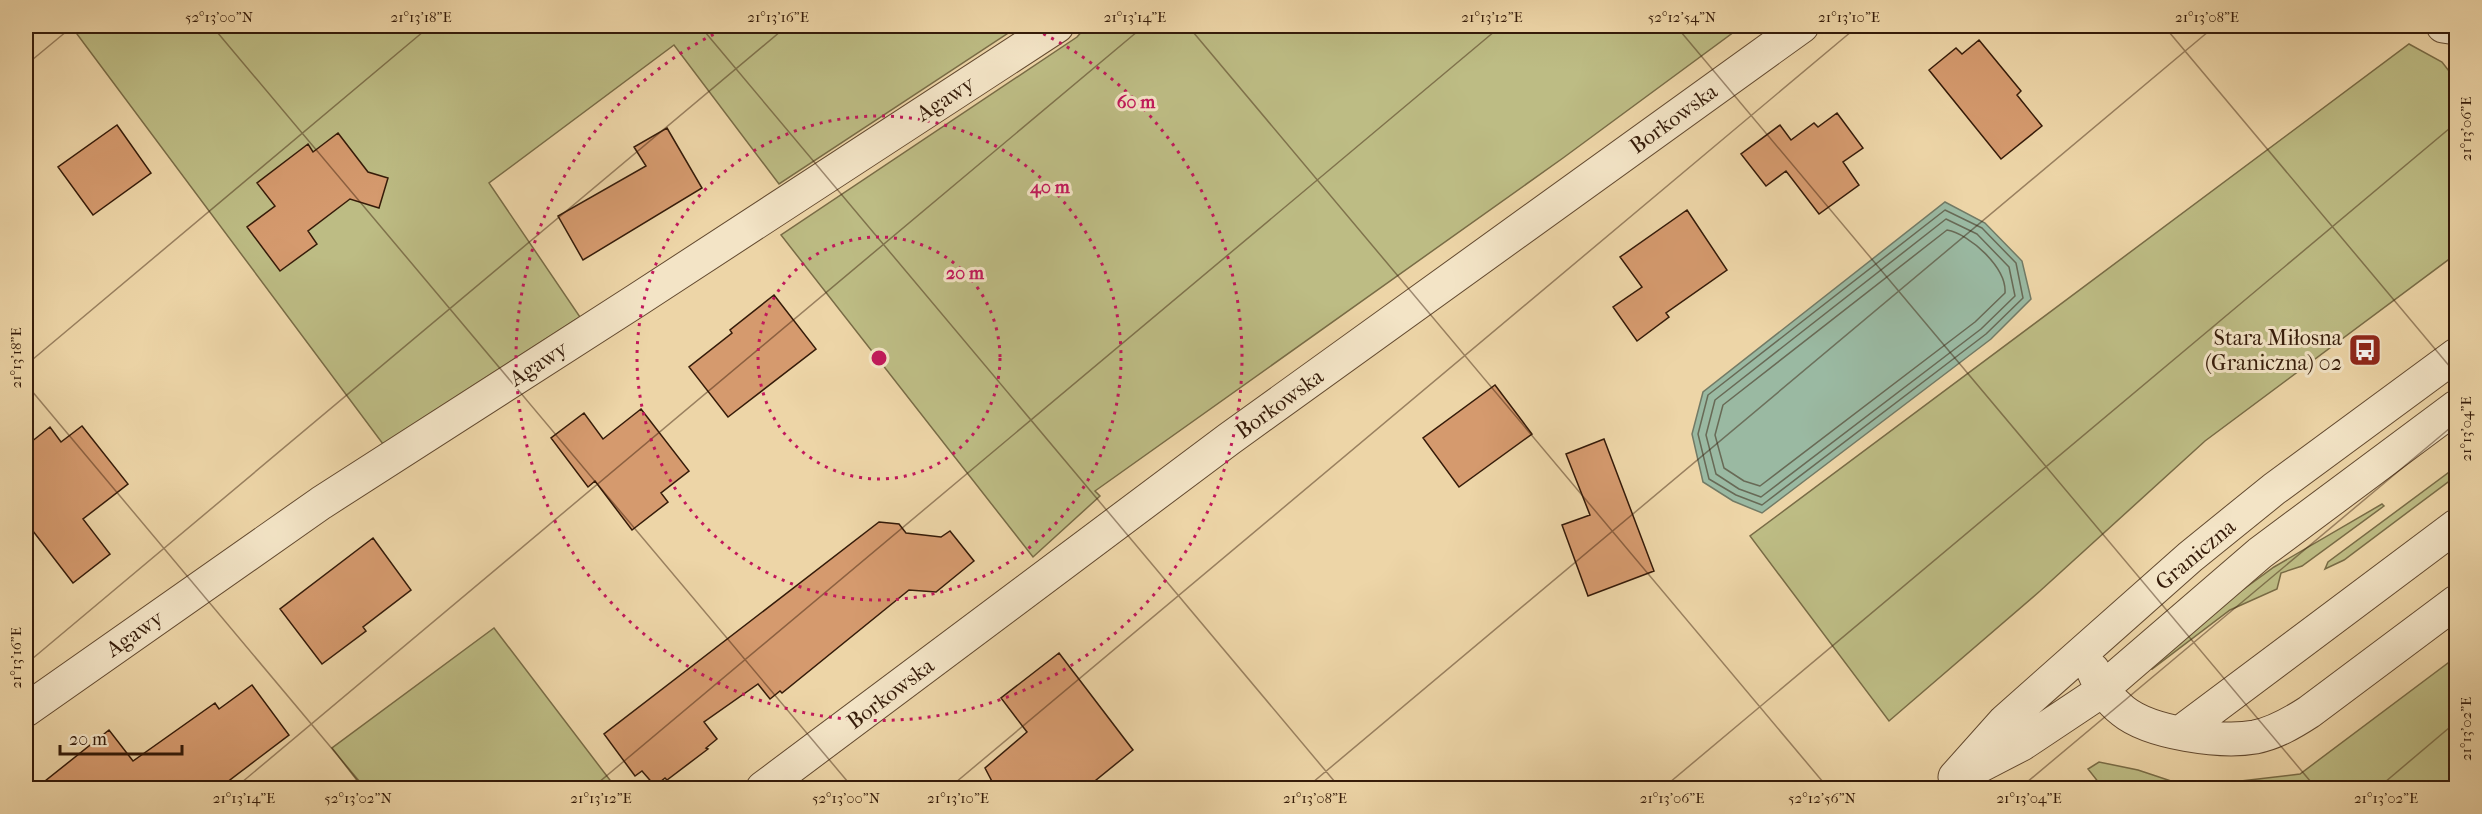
<svg xmlns="http://www.w3.org/2000/svg" width="2482" height="814" font-family="'IM FELL French Canon',serif">
  <style>
    .green { fill: #bdbc84; stroke: #796c46; stroke-width: 1.5 }
    .water { fill: #9ab9a2; stroke: #727a65; stroke-width: 1.5 }
    .lines { fill: none; stroke-linecap: round; stroke-linejoin: round }
    .shore { stroke: #686a56; stroke-width: 1.5 }
    .building { fill: #d59a6e; stroke: #351b09; stroke-width: 1.5 }
    .minor-casing { stroke: #634a30; stroke-width: 35 }
    .minor { stroke: #f3e4c6; stroke-width: 33 }
    .ticks { fill: none; stroke: #351b09; stroke-width: 1.5; stroke-opacity: 0.45 }
    .ring { fill: none; stroke: #c2185b; stroke-width: 3; stroke-dasharray: 3 6 }
    .labels { text-anchor: middle; stroke-width: 6; stroke-linejoin: round; paint-order: stroke }
    .street-label { font-size: 22px; fill: #351b09; stroke: #f3e4c6 }
    .poi-label { font-size: 22px; fill: #351b09; stroke: #f3e4c6; text-anchor: end }
    .centre { fill: #c2185b; stroke: #f3e4c6; stroke-width: 3 }
    .ring-label { font-size: 18px; text-anchor: middle; font-weight: bold; fill: #c2185b; stroke: #f3e4c6; stroke-width: 6; stroke-linejoin: round; paint-order: stroke }
    .neatline { fill: none; stroke: #351b09; stroke-width: 2 }
    .ticks-label { font-size: 15px; text-anchor: middle; fill: #351b09 }
  </style>
  <rect width="100%" height="100%" fill="#edd5a7"/>
  <filter id="stains"><feTurbulence type="fractalNoise" baseFrequency=".00333" numOctaves="4"/><feColorMatrix values="0 0 0 0 .2 0 0 0 0 .09 0 0 0 0 .02 0 0 0 .5 -.17"/></filter>
  <radialGradient id="worn" r=".72"><stop offset=".6" stop-color="#630" stop-opacity="0"/><stop offset="1" stop-color="#630" stop-opacity=".3"/></radialGradient>
  <path class="green" d="M 71,26 L 1019,26 L 779,184 L 674,45 L 489,183 L 580,317 L 383,444 Z
    M 1087,26 L 1742,26 L 1563,158 L 1095,491 L 1100,496 L 1033,557 L 781,235 L 1077,37 Z
    M 2409,44 L 2442,62 L 2456,80 L 2456,254 L 2205,441 L 2040,591 L 1889,721 L 1750,536 Z
    M 2456,467 L 2456,476 L 2344,560 L 2325,569 L 2328,562 Z
    M 2382,504 L 2384,506 L 2302,566 L 2281,573 L 2277,589 L 2230,610 L 2152,669 L 2148,667 L 2237,594 L 2274,567 Z
    M 494,628 L 616,788 L 363,788 L 332,748 Z
    M 2456,657 L 2456,788 L 2103,788 L 2088,769 L 2099,762 L 2138,770 L 2189,787 L 2300,774 Z"/>
  <path class="water" d="M 1945,202 L 1985,223 L 2022,261 L 2031,299 L 1991,339 L 1762,513 L 1733,501 L 1703,482 L 1692,434 L 1703,392 Z"/>
  <g class="lines">
    <path class="shore" d="M 1945,210 L 1982,228 L 2016,263 L 2023,298 L 1986,334 L 1762,505 L 1736,495 L 1709,479 L 1698,434 L 1708,395 Z
      M 1946,219 L 1977,234 L 2009,267 L 2015,296 L 1981,329 L 1761,497 L 1739,489 L 1716,474 L 1706,435 L 1715,400 Z
      M 1947,230 C 1970,234 2007,268 2005,293 L 1975,322 L 1760,486 L 1744,481 L 1724,468 L 1715,435 L 1723,405 Z"/>
  </g>
  <path class="building" d="M 1979,40 L 2021,91 L 2017,95 L 2042,126 L 2001,159 L 1929,70 L 1956,48 L 1962,54 Z
    M 1837,113 L 1863,148 L 1843,162 L 1859,185 L 1819,214 L 1786,171 L 1766,186 L 1741,154 L 1780,125 L 1791,140 L 1814,123 L 1818,127 Z
    M 117,125 L 151,173 L 93,215 L 58,167 Z
    M 667,128 L 702,188 L 583,260 L 558,216 L 646,166 L 634,147 Z
    M 338,133 L 368,172 L 388,178 L 379,208 L 350,199 L 308,231 L 317,244 L 280,271 L 247,227 L 275,206 L 257,183 L 308,144 L 313,152 Z
    M 1687,210 L 1727,270 L 1666,313 L 1669,317 L 1637,341 L 1613,307 L 1642,287 L 1620,257 Z
    M 774,295 L 816,349 L 728,417 L 689,367 L 732,333 L 730,330 Z
    M 1495,385 L 1532,434 L 1459,487 L 1423,438 Z
    M 641,409 L 689,471 L 661,493 L 668,502 L 632,530 L 595,481 L 588,487 L 551,438 L 584,413 L 603,439 Z
    M 82,426 L 128,484 L 83,519 L 110,554 L 73,583 L 26,522 L 26,446 L 50,427 L 61,442 Z
    M 1604,439 L 1654,571 L 1588,596 L 1562,525 L 1590,515 L 1566,454 Z
    M 879,522 L 899,524 L 906,533 L 941,537 L 950,531 L 974,561 L 936,592 L 909,590 L 782,693 L 780,691 L 770,699 L 758,684 L 704,722 L 717,739 L 706,748 L 708,749 L 667,780 L 665,778 L 655,786 L 642,771 L 635,776 L 604,734 Z
    M 373,538 L 411,590 L 363,627 L 366,631 L 322,664 L 280,609 Z
    M 1059,653 L 1133,750 L 1085,789 L 996,789 L 985,768 L 1027,732 L 1001,698 Z
    M 252,685 L 289,735 L 218,789 L 35,789 L 109,730 L 133,761 L 215,703 L 219,709 Z"/>
  <g class="lines">
    <defs>
      <path id="minor" d="M 2443,26 L 2456,28
        M 2093,670 C 2099,685 2109,700 2123,711 C 2150,733 2221,743 2255,737 C 2275,733 2292,723 2309,712 L 2456,602
        M 26,710 L 321,503 L 637,300 L 1057,26
        M 2181,732 L 2456,526
        M 1964,774 L 2022,744 L 2094,696 L 2260,553 L 2456,407
        M 1955,777 L 2005,721 L 2190,557 L 2274,489 L 2456,355
        M 763,788 L 1229,439 L 1802,26"/>
    </defs>
    <use href="#minor" class="minor-casing"/>
    <use href="#minor" class="minor"/>
  </g>
  <path class="ticks" d="M 212,26 L 853,788M 700,26 L 1340,788M 1188,26 L 1828,788M 1676,26 L 2316,788M 2164,26 L 2456,374M 26,65 L 73,26M 26,365 L 430,26M 26,384 L 365,788M 26,664 L 787,26M 235,788 L 1144,26M 592,788 L 1501,26M 949,788 L 1858,26M 1306,788 L 2215,26M 1663,788 L 2456,123M 2020,788 L 2456,423M 2378,788 L 2456,722"/>
  <g class="ring">
    <circle cx="879" cy="358" r="121"/>
    <circle cx="879" cy="358" r="242"/>
    <path d="M1027 26A363 363 0 1 1 731 26"/>
  </g>
  <defs>
    <symbol id="bus-square" viewBox="-11 -11 22 22"><rect x="-9" y="-9" width="18" height="18" rx="4" fill="#8f2418" stroke="#f3e4c6"/><path d="M-5-6H5V4H4V6H2V4H-2V6H-4V4H-5ZM-3.5-4V0h7V-4ZM-3.5 1.2v1.5H-2V1.2ZM2 1.2v1.5H3.5V1.2Z" fill="#fff"/></symbol>
  </defs>
  <g fill-rule="evenodd">
    <use href="#bus-square" x="2346" y="331" width="38" height="38"/>
  </g>
  <g class="labels">
    <g class="street-label">
      <text transform="translate(945 98) rotate(-33)" y="8">Agawy</text>
      <text transform="translate(1673 118) rotate(-36)" y="8">Borkowska</text>
      <text transform="translate(538 363) rotate(-33)" y="8">Agawy</text>
      <text transform="translate(1279 403) rotate(-36)" y="8">Borkowska</text>
      <text transform="translate(2195 554) rotate(-40)" y="8">Graniczna</text>
      <text transform="translate(134 633) rotate(-35)" y="8">Agawy</text>
      <text transform="translate(890 693) rotate(-37)" y="8">Borkowska</text>
    </g>
    <g class="poi-label">
      <text x="2342" y="345">Stara Miłosna<tspan x="2342" dy="25">(Graniczna) 02</tspan></text>
    </g>
  </g>
  <circle cx="879" cy="358" r="9" class="centre"/>
  <g class="ring-label">
    <text x="1136" y="108">60 m</text>
    <text x="1050" y="193">40 m</text>
    <text x="965" y="279">20 m</text>
  </g>
  <rect width="2482" height="814" fill="none" stroke="#edd5a7" stroke-width="66"/>
  <path d="M60 745v9h122v-9" fill="none" stroke="#351b09" stroke-width="3"/>
  <text x="69" y="745" font-size="18" fill="#351b09" stroke="#f3e4c6" stroke-width="4.5" paint-order="stroke">20 m</text>
  <rect x="33" y="33" width="2416" height="748" class="neatline"/>
  <g class="ticks-label">
    <text x="219" y="22">52°13'00"N</text>
    <text x="421" y="22">21°13'18"E</text>
    <text x="778" y="22">21°13'16"E</text>
    <text x="1135" y="22">21°13'14"E</text>
    <text x="1492" y="22">21°13'12"E</text>
    <text x="1682" y="22">52°12'54"N</text>
    <text x="1849" y="22">21°13'10"E</text>
    <text x="2207" y="22">21°13'08"E</text>
    <text transform="translate(2466 129) rotate(-90)" y="5">21°13'06"E</text>
    <text transform="translate(16 358) rotate(-90)" y="5">21°13'18"E</text>
    <text transform="translate(2466 429) rotate(-90)" y="5">21°13'04"E</text>
    <text transform="translate(16 658) rotate(-90)" y="5">21°13'16"E</text>
    <text transform="translate(2466 729) rotate(-90)" y="5">21°13'02"E</text>
    <text x="244" y="803">21°13'14"E</text>
    <text x="358" y="803">52°13'02"N</text>
    <text x="601" y="803">21°13'12"E</text>
    <text x="846" y="803">52°13'00"N</text>
    <text x="958" y="803">21°13'10"E</text>
    <text x="1315" y="803">21°13'08"E</text>
    <text x="1672" y="803">21°13'06"E</text>
    <text x="1822" y="803">52°12'56"N</text>
    <text x="2029" y="803">21°13'04"E</text>
    <text x="2386" y="803">21°13'02"E</text>
  </g>
  <rect width="100%" height="100%" filter="url(#stains)"/>
  <rect width="100%" height="100%" fill="url(#worn)"/>
</svg>
